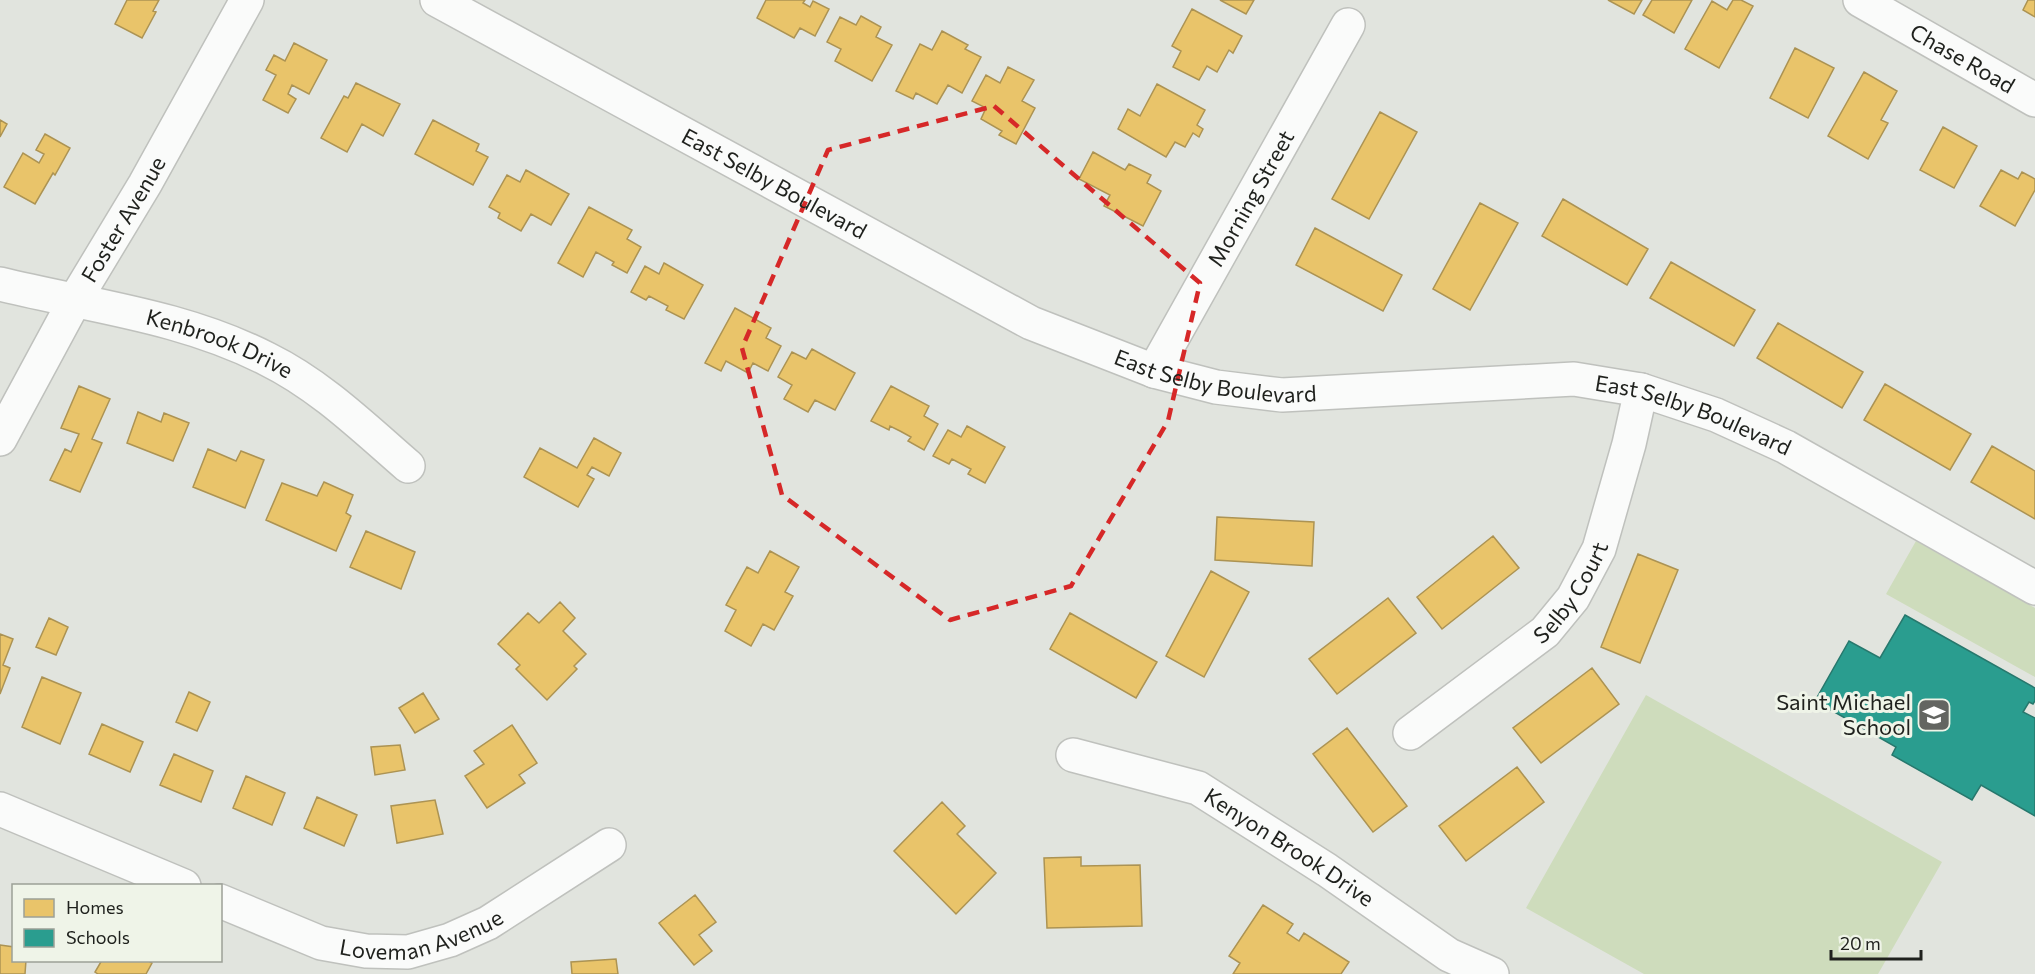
<svg xmlns="http://www.w3.org/2000/svg" width="2035" height="974" font-family="Commissioner,sans-serif">
  <style>
    .green { fill: #cedcbc }
    .homes { fill: #e9c46a; stroke: #ac9353; stroke-width: 1.5 }
    .schools { fill: #2a9d8f; stroke: #27786d; stroke-width: 1.5 }
    .lines { fill: none; stroke-linecap: round; stroke-linejoin: round }
    .minor-casing { stroke: #bfc1bd; stroke-width: 36 }
    .minor { stroke: #fafbfa; stroke-width: 33 }
    .marked { fill: none; stroke: #d62828; stroke-width: 4.5; stroke-dasharray: 12 8; stroke-linejoin: round }
    .labels { text-anchor: middle; stroke-width: 6; stroke-linejoin: round; paint-order: stroke }
    .street-label { font-size: 22px; fill: #1f211d; stroke: #eff4e8 }
    .poi-label { font-size: 22px; fill: #1f211d; stroke: #eff4e8; text-anchor: end }
  </style>
  <rect width="100%" height="100%" fill="#e1e4de"/>
  <path class="green" d="M 1916,541 L 2035,608 L 2035,677 L 1886,594 Z
    M 1646,695 L 1942,862 L 1878,974 L 1644,974 L 1526,908 Z"/>
  <path class="homes" d="M 127,0 L 159,0 L 153,11 L 156,12 L 142,38 L 115,24 Z
    M 766,0 L 805,0 L 803,3 L 810,7 L 813,1 L 829,9 L 815,36 L 800,28 L 794,38 L 757,18 Z
    M 1220,0 L 1254,0 L 1246,14 Z
    M 1608,0 L 1642,0 L 1634,14 Z
    M 1652,0 L 1692,0 L 1674,33 L 1643,15 Z
    M 1733,0 L 1741,0 L 1753,6 L 1719,68 L 1685,49 L 1712,1 L 1727,10 Z
    M 2028,0 L 2035,0 L 2035,17 L 2023,10 Z
    M 1192,9 L 1242,36 L 1233,53 L 1229,50 L 1217,72 L 1207,66 L 1199,80 L 1173,67 L 1181,51 L 1172,46 Z
    M 861,16 L 881,27 L 876,37 L 892,45 L 872,81 L 835,61 L 841,49 L 827,42 L 840,17 L 856,25 Z
    M 942,31 L 968,45 L 965,49 L 981,57 L 962,93 L 948,85 L 937,104 L 916,93 L 913,99 L 896,91 L 920,44 L 932,50 Z
    M 294,43 L 327,60 L 309,94 L 292,85 L 288,94 L 296,99 L 288,113 L 263,100 L 276,75 L 266,70 L 274,55 L 285,61 Z
    M 1795,48 L 1834,68 L 1808,118 L 1770,98 Z
    M 1008,67 L 1034,80 L 1022,101 L 1035,108 L 1016,144 L 999,135 L 1002,131 L 981,119 L 986,108 L 972,101 L 986,75 L 1000,83 Z
    M 1864,72 L 1897,91 L 1881,120 L 1888,123 L 1868,159 L 1828,136 Z
    M 356,83 L 400,104 L 383,136 L 362,124 L 347,152 L 321,138 L 344,96 L 348,98 Z
    M 1157,84 L 1205,110 L 1197,125 L 1203,129 L 1199,137 L 1193,133 L 1185,147 L 1175,142 L 1166,157 L 1118,129 L 1128,109 L 1140,116 Z
    M 1380,112 L 1417,132 L 1369,219 L 1332,199 Z
    M 0,120 L 7,124 L 0,137 Z
    M 433,120 L 479,144 L 476,151 L 488,157 L 473,185 L 415,154 Z
    M 1943,127 L 1977,146 L 1954,188 L 1920,170 Z
    M 45,134 L 70,148 L 55,175 L 53,173 L 35,204 L 4,187 L 23,153 L 39,163 L 44,154 L 36,150 Z
    M 1093,152 L 1125,170 L 1129,164 L 1151,175 L 1147,183 L 1161,191 L 1143,226 L 1104,206 L 1110,195 L 1079,179 Z
    M 526,170 L 569,194 L 551,225 L 531,214 L 521,231 L 498,218 L 500,213 L 489,207 L 507,175 L 520,182 Z
    M 2001,170 L 2018,179 L 2022,172 L 2035,179 L 2035,190 L 2015,226 L 1980,206 Z
    M 1563,199 L 1648,249 L 1627,285 L 1542,236 Z
    M 1480,203 L 1518,223 L 1470,310 L 1433,289 Z
    M 589,207 L 632,230 L 627,239 L 641,247 L 627,273 L 612,265 L 614,262 L 596,252 L 583,277 L 558,263 Z
    M 1315,228 L 1402,275 L 1383,311 L 1296,265 Z
    M 1671,262 L 1755,310 L 1734,346 L 1650,298 Z
    M 664,263 L 703,285 L 684,319 L 666,310 L 668,306 L 649,296 L 646,300 L 631,292 L 645,266 L 659,274 Z
    M 735,308 L 771,328 L 766,338 L 781,346 L 768,371 L 753,363 L 748,373 L 726,361 L 721,371 L 705,363 Z
    M 1778,323 L 1863,372 L 1842,408 L 1757,358 Z
    M 812,349 L 855,373 L 835,410 L 815,400 L 808,412 L 784,399 L 792,385 L 778,377 L 792,352 L 806,359 Z
    M 1885,384 L 1971,434 L 1950,470 L 1864,420 Z
    M 79,386 L 110,399 L 92,439 L 102,443 L 80,492 L 50,480 L 65,449 L 71,452 L 79,434 L 61,428 Z
    M 891,386 L 929,406 L 924,416 L 938,424 L 924,450 L 908,441 L 911,437 L 900,431 L 890,426 L 889,430 L 871,421 Z
    M 138,412 L 161,422 L 164,413 L 189,423 L 173,461 L 127,443 Z
    M 967,426 L 1005,447 L 985,483 L 968,474 L 971,469 L 952,459 L 949,464 L 933,456 L 948,430 L 961,437 Z
    M 594,438 L 621,453 L 609,476 L 592,467 L 587,475 L 594,479 L 578,507 L 524,477 L 540,448 L 577,468 Z
    M 1992,446 L 2035,471 L 2035,519 L 1971,482 Z
    M 208,449 L 236,461 L 241,451 L 264,460 L 245,508 L 193,487 Z
    M 324,482 L 353,495 L 346,513 L 351,516 L 336,551 L 266,520 L 282,483 L 317,496 Z
    M 1217,517 L 1314,522 L 1312,566 L 1215,560 Z
    M 366,531 L 415,552 L 401,589 L 350,567 Z
    M 1493,536 L 1519,568 L 1442,629 L 1417,597 Z
    M 770,551 L 799,567 L 785,592 L 793,596 L 774,630 L 763,624 L 751,646 L 725,631 L 736,610 L 726,605 L 747,567 L 758,573 Z
    M 1638,554 L 1678,570 L 1640,663 L 1601,647 Z
    M 1211,571 L 1249,592 L 1204,677 L 1166,656 Z
    M 1388,598 L 1416,633 L 1337,694 L 1309,659 Z
    M 560,602 L 575,618 L 563,631 L 586,654 L 574,666 L 577,669 L 547,700 L 516,669 L 520,665 L 498,644 L 528,613 L 539,623 Z
    M 1070,613 L 1157,662 L 1136,698 L 1050,649 Z
    M 49,618 L 68,627 L 56,655 L 36,647 Z
    M 0,634 L 13,639 L 3,665 L 10,668 L 0,694 Z
    M 1592,668 L 1619,704 L 1541,763 L 1513,728 Z
    M 42,677 L 81,693 L 60,744 L 22,727 Z
    M 189,692 L 210,702 L 197,731 L 176,722 Z
    M 423,693 L 439,719 L 415,733 L 399,708 Z
    M 102,724 L 143,742 L 130,772 L 89,754 Z
    M 512,725 L 537,763 L 519,775 L 525,783 L 487,808 L 465,776 L 484,764 L 474,751 Z
    M 1347,728 L 1407,806 L 1373,832 L 1313,754 Z
    M 400,745 L 405,770 L 375,775 L 371,747 Z
    M 174,754 L 213,771 L 201,802 L 160,785 Z
    M 1517,767 L 1544,802 L 1466,861 L 1439,826 Z
    M 246,776 L 285,793 L 272,825 L 233,808 Z
    M 317,797 L 357,815 L 344,846 L 304,828 Z
    M 435,800 L 443,834 L 397,843 L 391,806 Z
    M 942,802 L 965,826 L 957,834 L 996,873 L 956,914 L 894,851 Z
    M 1081,857 L 1081,866 L 1140,865 L 1142,926 L 1047,928 L 1044,858 Z
    M 695,895 L 716,922 L 699,935 L 712,951 L 694,965 L 659,923 Z
    M 1263,905 L 1293,924 L 1287,933 L 1299,941 L 1304,933 L 1349,962 L 1341,974 L 1233,974 L 1240,963 L 1229,956 Z
    M 0,945 L 14,947 L 14,960 L 26,960 L 25,974 L 0,974 Z
    M 616,959 L 618,974 L 572,974 L 571,962 Z
    M 102,960 L 147,960 L 152,963 L 146,974 L 98,974 L 95,972 Z"/>
  <path class="schools" d="M 1905,615 L 2035,688 L 2035,701 L 2033,704 L 2029,702 L 2023,712 L 2035,718 L 2035,816 L 1981,785 L 1972,800 L 1892,755 L 1896,747 L 1815,701 L 1849,641 L 1880,658 Z"/>
  <g class="lines">
    <defs>
      <g id="minor">
        <path id="s1" d="M 437,0 L 1031,323 L 1154,371 L 1216,387 L 1282,395 L 1574,379 L 1641,390 L 1716,415 L 1786,447 L 2035,588"/>
        <path id="s2" d="M 1860,0 L 2035,100"/>
        <path id="s3" d="M 0,284 C 90,306 183,316 267,359 C 320,385 363,427 408,466"/>
        <path id="s4" d="M 1154,371 L 1348,25"/>
        <path id="s5" d="M 0,439 L 75,300 L 145,184 L 247,0"/>
        <path id="s6" d="M 1410,733 L 1545,632 L 1573,598 L 1599,549 L 1629,444 L 1641,390"/>
        <path id="s7" d="M 1073,755 L 1198,788 L 1327,870 L 1449,955 L 1492,974"/>
        <path d="M 0,809 L 184,886"/>
        <path id="s8" d="M 220,901 L 321,943 L 366,951 L 408,952 L 450,940 L 488,923 L 609,845"/>
      </g>
    </defs>
    <use href="#minor" class="minor-casing"/>
    <use href="#minor" class="minor"/>
  </g>
  <path class="marked" d="M 994,106 L 1200,283 L 1168,421 L 1071,586 L 950,620 L 782,495 L 742,348 L 828,150 Z"/>
  <defs>
    <symbol id="school-square" viewBox="-11 -11 22 22"><rect x="-9" y="-9" width="18" height="18" rx="4" fill="#636561" stroke="#eff4e8"/><path d="M0-5L7-2L0 1L-7-2ZM-4 1L0 2.5L4 1V4Q0 6-4 4Z" fill="#fff"/></symbol>
  </defs>
  <g fill-rule="evenodd">
    <use href="#school-square" x="1915" y="696" width="38" height="38"/>
  </g>
  <g class="labels">
    <g class="street-label">
      <text dy="8" stroke="none"><textPath href="#s2" startOffset="118">Chase Road</textPath></text>
      <text dy="8" stroke="none"><textPath href="#s1" startOffset="384">East Selby Boulevard</textPath></text>
      <text dy="8" stroke="none"><textPath href="#s4" startOffset="198">Morning Street</textPath></text>
      <text dy="8" stroke="none"><textPath href="#s5" startOffset="252">Foster Avenue</textPath></text>
      <text dy="8" stroke="none"><textPath href="#s3" startOffset="228">Kenbrook Drive</textPath></text>
      <text dy="8" stroke="none"><textPath href="#s1" startOffset="870">East Selby Boulevard</textPath></text>
      <text dy="8" stroke="none"><textPath href="#s1" startOffset="1356">East Selby Boulevard</textPath></text>
      <text dy="8" stroke="none"><textPath href="#s6" startOffset="216">Selby Court</textPath></text>
      <text dy="8" stroke="none"><textPath href="#s7" startOffset="238">Kenyon Brook Drive</textPath></text>
      <text dy="8" stroke="none"><textPath href="#s8" startOffset="213">Loveman Avenue</textPath></text>
    </g>
    <g class="poi-label">
      <text x="1911" y="710">Saint Michael<tspan x="1911" dy="25">School</tspan></text>
    </g>
  </g>
  <rect x="12" y="884" width="210" height="78" fill="#eff4e8" stroke="#9ca097" stroke-width="1.5"/>
  <rect x="24" y="899" width="30" height="18" fill="#e9c46a" stroke="#9ca097" stroke-width="1.5"/>
  <text x="66" y="914" font-size="18" fill="#1f211d">Homes</text>
  <rect x="24" y="929" width="30" height="18" fill="#2a9d8f" stroke="#9ca097" stroke-width="1.5"/>
  <text x="66" y="944" font-size="18" fill="#1f211d">Schools</text>
  <path d="M1831 950v9h90v-9" fill="none" stroke="#1f211d" stroke-width="3"/>
  <text x="1840" y="950" font-size="18" fill="#1f211d" stroke="#eff4e8" stroke-width="4.5" paint-order="stroke">20 m</text>
</svg>
